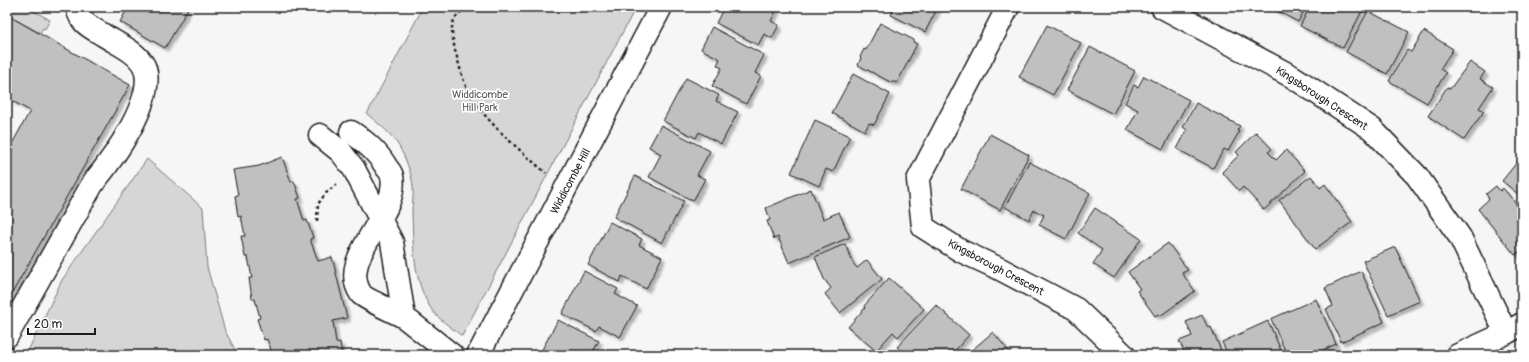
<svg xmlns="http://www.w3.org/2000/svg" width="1529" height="362" font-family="Pangolin,sans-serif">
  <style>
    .green { fill: #d6d6d6; stroke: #797979 }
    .building { fill: #c0c0c0; stroke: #1c1c1c; filter: url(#shadow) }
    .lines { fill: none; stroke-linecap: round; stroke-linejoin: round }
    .minor-casing { stroke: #1c1c1c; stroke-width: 25 }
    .path { stroke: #1c1c1c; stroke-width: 2.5; stroke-dasharray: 3 3; stroke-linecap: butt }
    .minor { stroke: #fff; stroke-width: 22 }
    .labels { text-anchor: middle; stroke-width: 3.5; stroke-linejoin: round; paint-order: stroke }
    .park-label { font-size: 11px; fill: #5d5d5d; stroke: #fff }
    .street-label { font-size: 11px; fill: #1c1c1c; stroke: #fff }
  </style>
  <defs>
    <filter id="shadow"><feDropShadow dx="3.5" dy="3.5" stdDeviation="1" flood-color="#0004"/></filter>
  </defs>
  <rect width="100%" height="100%" fill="#f6f6f6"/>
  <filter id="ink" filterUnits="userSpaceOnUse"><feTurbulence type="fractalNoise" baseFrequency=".025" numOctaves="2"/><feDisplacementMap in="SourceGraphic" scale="8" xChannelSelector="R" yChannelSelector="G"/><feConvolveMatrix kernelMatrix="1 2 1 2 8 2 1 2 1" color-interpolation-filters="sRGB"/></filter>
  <g filter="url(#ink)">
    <path class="green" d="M 7,7 L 27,7 L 50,20 L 45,29 L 43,28 L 40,33 L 7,15 Z
      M 423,7 L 636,7 L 462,336 C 451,327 437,319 430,307 C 413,279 413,244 412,212 C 412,203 414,195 413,187 C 412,176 407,162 402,152 C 395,136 380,125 367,114 Z
      M 147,159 L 203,208 L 207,267 L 225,331 L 238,355 L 26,355 L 62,280 Z"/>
    <path class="building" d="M 128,7 L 189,7 L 165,48 L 120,22 Z
      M 724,7 L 778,7 L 771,21 L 779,25 L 772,38 L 764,34 L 758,45 L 716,23 Z
      M 889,7 L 938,7 L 925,32 L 891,15 L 894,9 Z
      M 1270,7 L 1306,7 L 1298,22 Z
      M 1310,7 L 1364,7 L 1343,48 L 1300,26 Z
      M 1368,11 L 1409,32 L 1387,74 L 1346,52 Z
      M 7,15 L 130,85 L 7,302 L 7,153 L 30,111 L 7,98 Z
      M 880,23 L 914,40 L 913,42 L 917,44 L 897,83 L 892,81 L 892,83 L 858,65 L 861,58 L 860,57 L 864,49 L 866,50 Z
      M 1047,25 L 1081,43 L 1053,95 L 1019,77 Z
      M 712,27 L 764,55 L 755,73 L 761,76 L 746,104 L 712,86 L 722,68 L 717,65 L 720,59 L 701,49 Z
      M 1424,31 L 1453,49 L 1440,69 L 1446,73 L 1427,103 L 1389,81 L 1407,50 L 1411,52 Z
      M 1090,47 L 1135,71 L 1113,114 L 1067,90 Z
      M 1470,62 L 1485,72 L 1480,79 L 1493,87 L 1479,108 L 1484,111 L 1464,140 L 1428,116 L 1447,87 L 1450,89 Z
      M 853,74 L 890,94 L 874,125 L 869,123 L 865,131 L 832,113 Z
      M 1144,76 L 1189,100 L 1163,149 L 1127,130 L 1138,110 L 1125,103 L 1134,85 L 1138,87 Z
      M 686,78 L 719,95 L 716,101 L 738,112 L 721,144 L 699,132 L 696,138 L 663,121 Z
      M 1196,103 L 1240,126 L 1237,131 L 1239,132 L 1228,151 L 1224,149 L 1213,168 L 1177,149 L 1187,130 L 1183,127 Z
      M 815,120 L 850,136 L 833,172 L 826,169 L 819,186 L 791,173 Z
      M 661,125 L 710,151 L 697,175 L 705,179 L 693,201 L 649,177 L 661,154 L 649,147 Z
      M 1256,132 L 1272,149 L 1268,152 L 1276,160 L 1286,150 L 1305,171 L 1264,210 L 1243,187 L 1239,191 L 1222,172 L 1239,155 L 1236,152 Z
      M 990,134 L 1029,155 L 1000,210 L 961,189 Z
      M 1522,156 L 1522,197 L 1502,181 Z
      M 282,157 L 291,182 L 294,181 L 300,198 L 297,199 L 304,221 L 307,220 L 313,238 L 310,239 L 318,261 L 332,257 L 347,318 L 333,321 L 336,343 L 340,342 L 342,355 L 273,355 L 267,339 L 264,340 L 257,319 L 260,318 L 255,299 L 252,299 L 249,278 L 252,278 L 248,257 L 245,257 L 241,236 L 245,236 L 241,216 L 238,217 L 235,196 L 238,195 L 233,170 L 259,166 Z
      M 1029,162 L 1090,193 L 1066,239 L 1039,225 L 1044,215 L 1034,210 L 1029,220 L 1005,207 Z
      M 635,176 L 684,201 L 662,243 L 614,217 Z
      M 1311,176 L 1320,188 L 1325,184 L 1352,222 L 1315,249 L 1279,200 Z
      M 1496,186 L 1500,191 L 1503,188 L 1522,211 L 1522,250 L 1515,255 L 1478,209 L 1489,199 L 1486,194 Z
      M 811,189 L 823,219 L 839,212 L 850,237 L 789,263 L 778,237 L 774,239 L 767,221 L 770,220 L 766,208 Z
      M 1095,208 L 1141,239 L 1114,278 L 1093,264 L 1102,250 L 1078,233 Z
      M 610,222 L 642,239 L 639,245 L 662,257 L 646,289 L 622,276 L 620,282 L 588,265 Z
      M 1168,243 L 1188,270 L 1182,273 L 1195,291 L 1160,316 L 1158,314 L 1155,316 L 1137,291 L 1140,289 L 1128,272 Z
      M 845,244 L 853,263 L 857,268 L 867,260 L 882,279 L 840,313 L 825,294 L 831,288 L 824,279 L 815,257 Z
      M 1395,247 L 1420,301 L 1388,315 L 1363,261 Z
      M 584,271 L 618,289 L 615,294 L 637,306 L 620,337 L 599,326 L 596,331 L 562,314 Z
      M 1361,271 L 1384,322 L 1341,342 L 1326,309 L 1333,306 L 1325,288 Z
      M 889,278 L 924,309 L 898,337 L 893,332 L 876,351 L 848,327 L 865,308 L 864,306 Z
      M 1316,299 L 1336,344 L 1312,355 L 1287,355 L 1271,319 Z
      M 936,305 L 969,335 L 951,355 L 906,355 L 897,347 Z
      M 1202,315 L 1208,328 L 1211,327 L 1223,355 L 1186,355 L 1179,341 L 1192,336 L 1186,322 Z
      M 558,320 L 599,341 L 591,355 L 539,355 Z
      M 1268,321 L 1283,355 L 1228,355 L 1222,342 Z
      M 993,332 L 1012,355 L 966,355 Z"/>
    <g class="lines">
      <defs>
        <path id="minor" d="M 1008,7 L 918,180 L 923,227 L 961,251 L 1000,269 L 1076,309 L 1124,355
          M 1162,7 L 1293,77 L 1372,129 L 1417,176 L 1460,237 L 1506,333
          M 351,132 C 366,142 378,152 387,168 C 389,170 391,173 392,176 C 400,216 336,257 361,294 C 365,299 397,313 404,317
          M 320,135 L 341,152 L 354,169 L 392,242 L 404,317 L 452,355
          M 7,336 L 93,183 C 112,160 158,97 144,66 C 137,52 118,44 105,36 C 91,27 81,25 77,7
          M 478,355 L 661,7
          M 1458,355 L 1506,333 L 1522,324"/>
      </defs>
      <use href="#minor" class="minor-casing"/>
      <path class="path" d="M 466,7 C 448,21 451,30 455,50 C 459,64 462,78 468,91 C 483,120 522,152 546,173
        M 317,221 L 318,204 L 326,193 L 337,184"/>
      <use href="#minor" class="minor"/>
    </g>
  </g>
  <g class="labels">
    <g class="park-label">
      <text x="480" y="98">Widdicombe<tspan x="480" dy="13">Hill Park</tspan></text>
    </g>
    <g class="street-label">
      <text transform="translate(1322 98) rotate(33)" y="4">Kingsborough Crescent</text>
      <text transform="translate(570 181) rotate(-62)" y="4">Widdicombe Hill</text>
      <text transform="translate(996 267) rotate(28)" y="4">Kingsborough Crescent</text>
    </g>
  </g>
  <rect width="1529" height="362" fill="none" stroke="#fff" stroke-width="24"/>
  <rect x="12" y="12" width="1505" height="338" fill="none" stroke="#1c1c1c" stroke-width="1.5" filter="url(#ink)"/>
  <path d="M28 328v6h67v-6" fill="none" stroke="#1c1c1c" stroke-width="2"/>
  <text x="34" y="328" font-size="12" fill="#1c1c1c" stroke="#ffffff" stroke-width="3" paint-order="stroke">20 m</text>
</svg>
